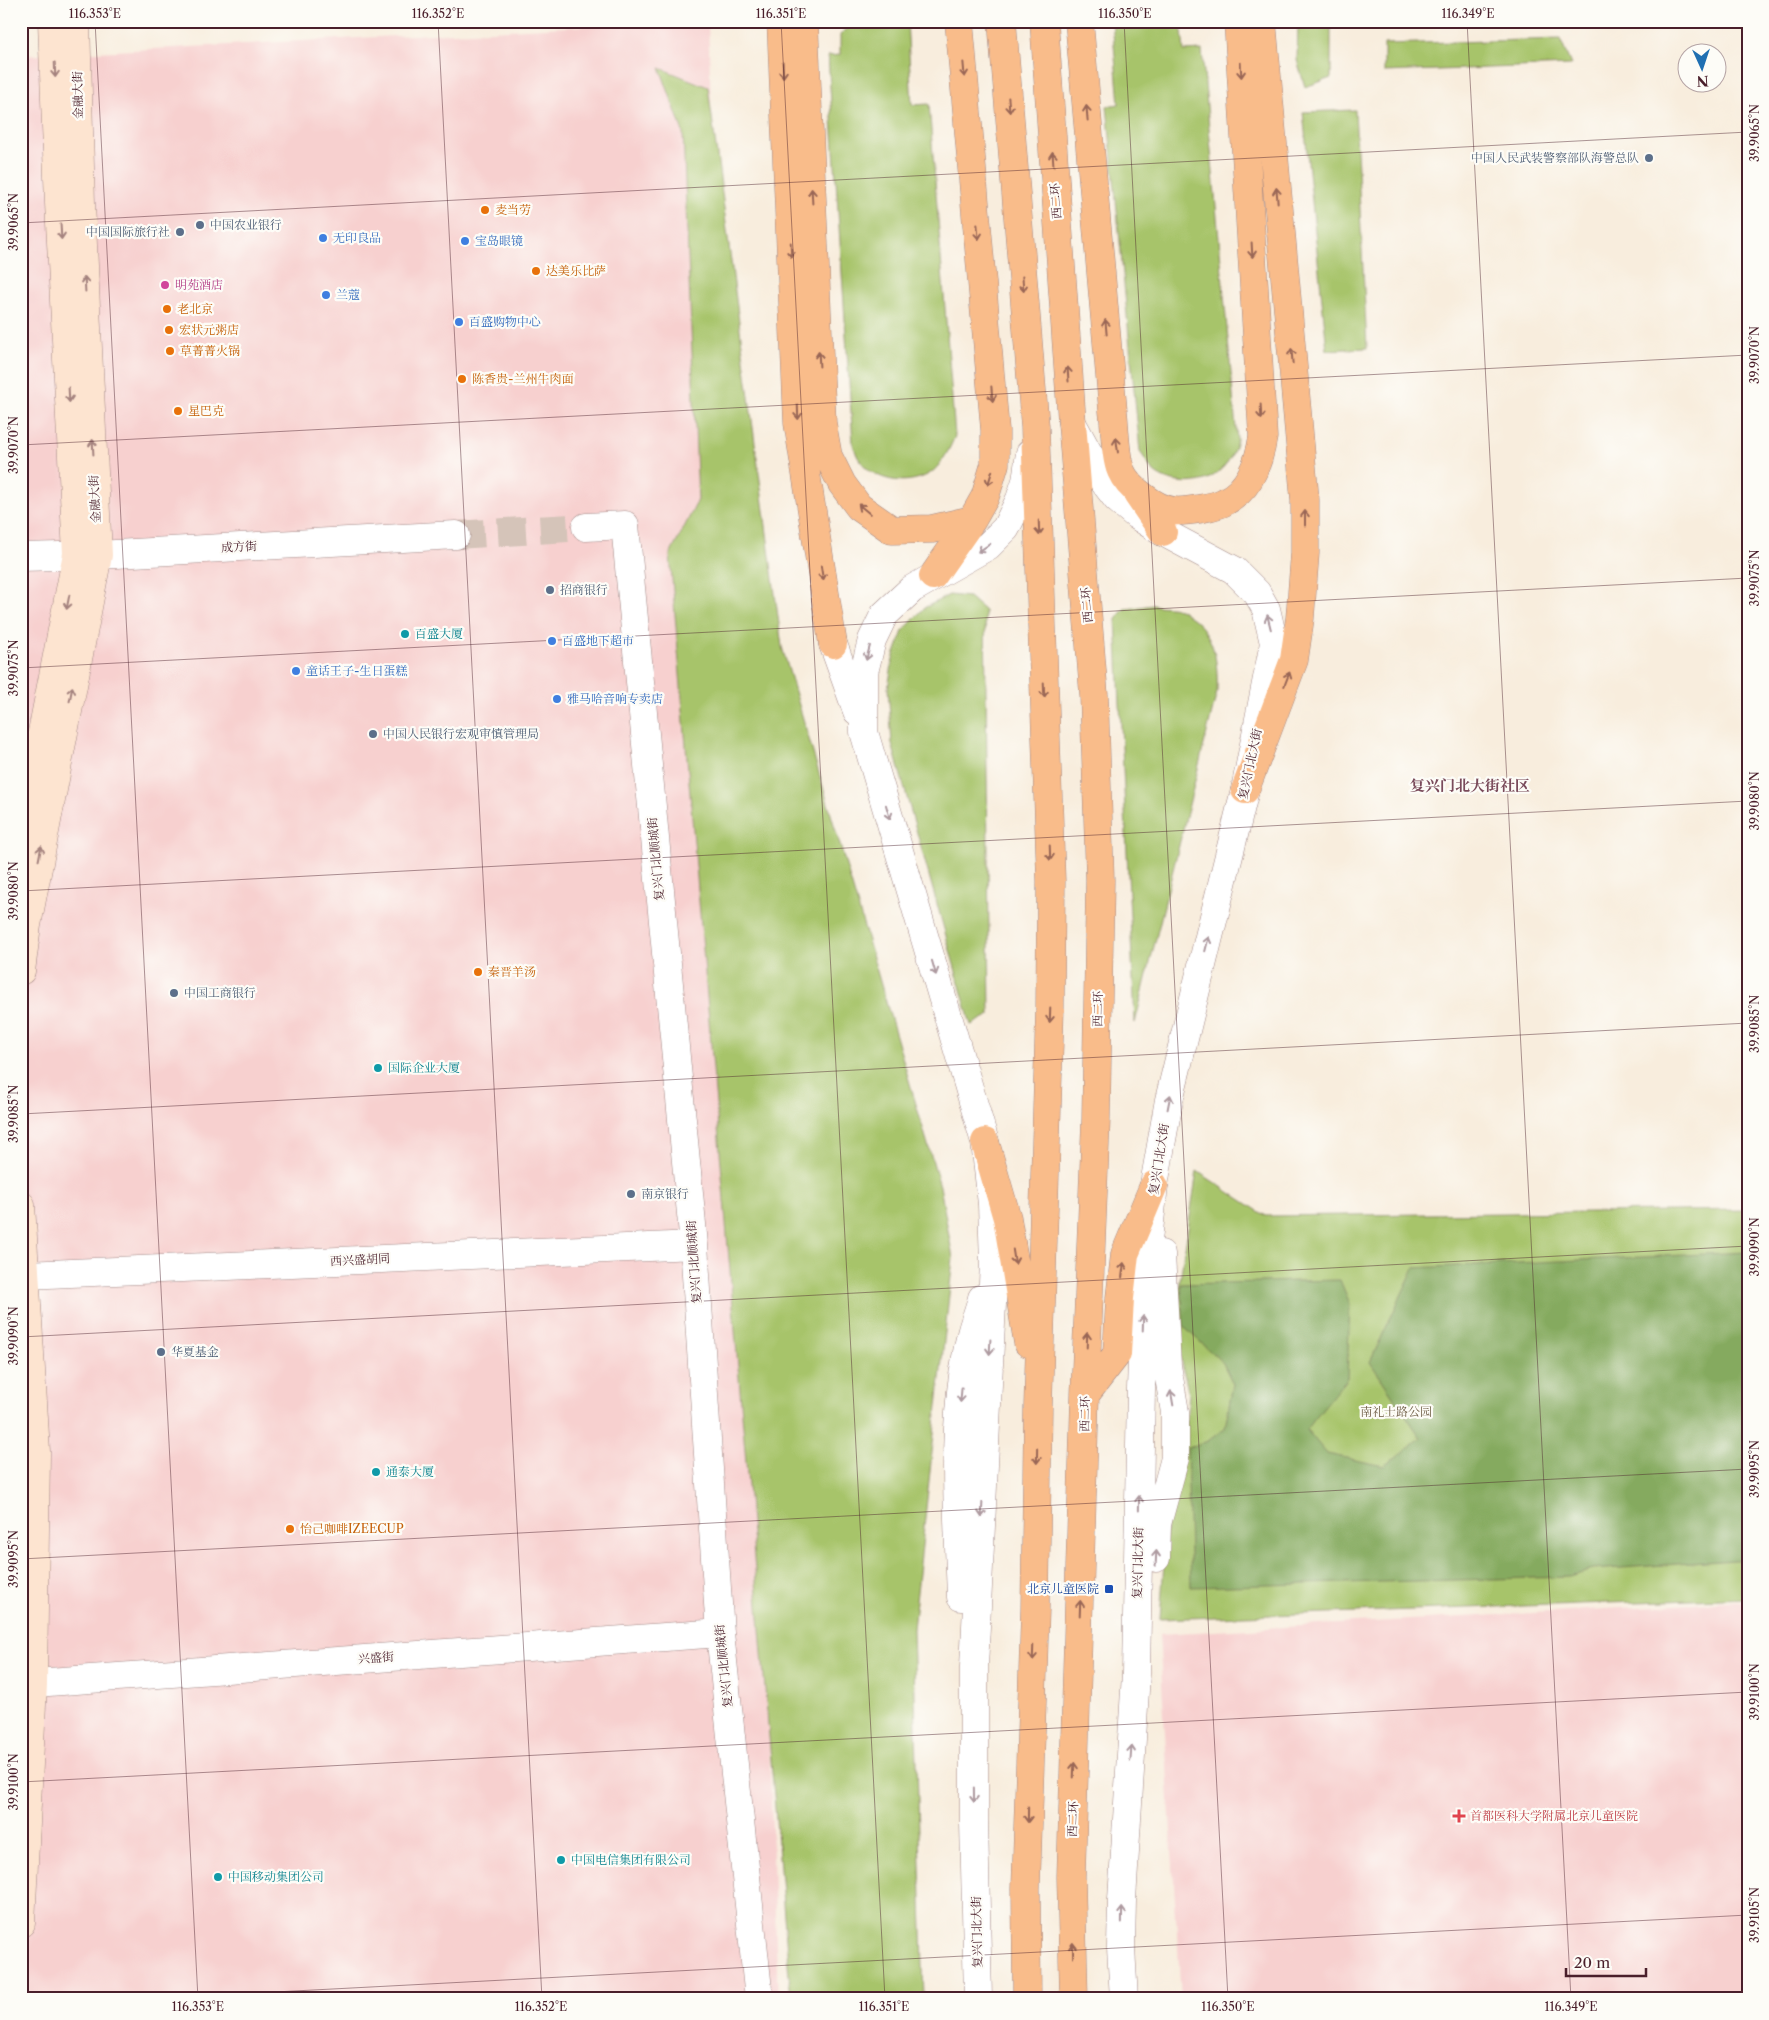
<svg xmlns="http://www.w3.org/2000/svg" width="1769" height="2020" font-family="'Libre Caslon Text','Noto Serif SC',serif">
  <style>
    .built { fill: #f7d0cf }
    .green { fill: #a7c46b; stroke: #78724b }
    .forest { fill: #85aa5f; stroke: #686445 }
    .lines { fill: none; stroke-linecap: round; stroke-linejoin: round }
    .tertiary-tunnel { stroke: #d5c4b9; stroke-width: 28; stroke-dasharray: 28 14; stroke-linecap: butt }
    .tertiary-casing { stroke: #a18684; stroke-width: 29 }
    .secondary-casing { stroke: #a18684; stroke-width: 29 }
    .primary-casing { stroke: #a18684; stroke-width: 29 }
    .trunk-casing { stroke: #a18684; stroke-width: 29 }
    .tertiary { stroke: #fff; stroke-width: 28 }
    .secondary { stroke: #fde4d0; stroke-width: 28 }
    .primary { stroke: #f9bc8a; stroke-width: 28 }
    .trunk { stroke: #f9bc8a; stroke-width: 28 }
    .oneway { stroke: #a4827e }
    .oneway2 { stroke: #996656 }
    .oneway3 { stroke: #ae9aa0 }
    .ticks { fill: none; stroke: #4a1f2b; stroke-width: 1; stroke-opacity: 0.45 }
    .service-dot { fill: #5c6f8a; stroke: #fdfcf7; stroke-width: 2 }
    .food-dot { fill: #e8710a; stroke: #fdfcf7; stroke-width: 2 }
    .shop-dot { fill: #3f7fe0; stroke: #fdfcf7; stroke-width: 2 }
    .hotel-dot { fill: #d1479c; stroke: #fdfcf7; stroke-width: 2 }
    .culture-dot { fill: #0f9aa8; stroke: #fdfcf7; stroke-width: 2 }
    .transit-dot { fill: #1a4fb4; stroke: #fdfcf7; stroke-width: 2 }
    .health-dot { fill: #e0444e; stroke: #fdfcf7; stroke-width: 2 }
    .labels { text-anchor: middle; stroke-width: 4.5; stroke-linejoin: round; paint-order: stroke }
    .street-label { font-size: 12px; fill: #4a1f2b; stroke: #fdfcf7 }
    .service-label { font-size: 12px; fill: #4e5e75; stroke: #fdfcf7; text-anchor: start }
    .food-label { font-size: 12px; fill: #c56008; stroke: #fdfcf7; text-anchor: start }
    .shop-label { font-size: 12px; fill: #366cbe; stroke: #fdfcf7; text-anchor: start }
    .hotel-label { font-size: 12px; fill: #b23c85; stroke: #fdfcf7; text-anchor: start }
    .culture-label { font-size: 12px; fill: #0d838f; stroke: #fdfcf7; text-anchor: start }
    .park-label { font-size: 12px; fill: #6b5941; stroke: #fdfcf7 }
    .transit-label { font-size: 12px; fill: #164399; stroke: #fdfcf7; text-anchor: end }
    .health-label { font-size: 12px; fill: #be3a42; stroke: #fdfcf7; text-anchor: start }
    .quarter-label { font-size: 15px; font-weight: bold; fill: #7a4b5b; stroke: #fdfcf7 }
    .neatline { fill: none; stroke: #4a1f2b; stroke-width: 2 }
    .ticks-label { font-size: 12px; text-anchor: middle; fill: #4a1f2b }
  </style>
  <rect width="100%" height="100%" fill="#fdfcf7"/>
  <filter id="ink" filterUnits="userSpaceOnUse"><feTurbulence type="fractalNoise" baseFrequency=".02" numOctaves="2"/><feDisplacementMap in="SourceGraphic" scale="10" xChannelSelector="R" yChannelSelector="G"/><feConvolveMatrix kernelMatrix="1 2 1 2 8 2 1 2 1" color-interpolation-filters="sRGB"/></filter>
  <filter id="wash" filterUnits="userSpaceOnUse"><feTurbulence type="fractalNoise" baseFrequency=".0096" numOctaves="4" result="noise"/><feDisplacementMap in="SourceGraphic" scale="20" xChannelSelector="R" yChannelSelector="G"/><feGaussianBlur stdDeviation="1.12" result="paint"/><feColorMatrix in="noise" values="0 0 0 0 0 0 0 0 0 0 0 0 0 0 0 0 0 1.4 0 .05"/><feComposite in="paint" operator="in"/></filter>
  <g filter="url(#wash)">
    <rect width="100%" height="100%" fill="#f8eddd"/>
    <path class="built" d="M 677,21 L 708,21 L 778,1999 L 21,1999 L 21,56 Z
      M 1748,1601 L 1748,1999 L 1181,1999 L 1159,1634 Z"/>
    <path class="green" d="M 854,21 L 907,21 L 912,105 L 929,104 L 955,436 C 950,448 941,467 929,474 C 906,487 873,481 859,459 C 856,455 855,449 853,444 L 828,56 L 840,55 L 840,35 Z
      M 1112,21 L 1172,21 L 1182,31 L 1184,51 L 1202,50 L 1237,440 C 1234,453 1228,464 1217,473 C 1202,487 1169,485 1154,472 C 1149,467 1145,458 1140,452 L 1107,106 L 1119,104 Z
      M 1298,21 L 1331,21 L 1331,78 L 1305,87 L 1297,60 Z
      M 1560,39 L 1571,65 L 1384,72 L 1384,44 Z
      M 660,68 L 708,87 L 782,647 L 940,1186 L 953,1258 L 913,1629 L 924,1999 L 791,1999 L 670,555 L 698,500 L 683,132 Z
      M 1355,110 L 1367,348 L 1327,350 L 1303,112 Z
      M 949,595 L 969,597 L 985,611 L 990,1015 L 971,1025 L 892,744 L 888,688 L 893,659 L 903,631 L 924,608 Z
      M 1153,605 C 1161,607 1172,606 1179,609 C 1184,611 1188,616 1192,618 C 1216,636 1218,664 1217,692 L 1135,1023 L 1116,619 L 1124,609 Z
      M 1197,1171 L 1266,1216 L 1748,1210 L 1748,1598 L 1160,1619 L 1167,1520 L 1181,1475 L 1189,1394 L 1177,1345 L 1178,1293 Z"/>
    <path class="forest" d="M 1748,1252 L 1748,1559 L 1592,1570 L 1569,1577 L 1191,1587 L 1187,1448 L 1208,1441 L 1225,1428 L 1233,1384 L 1223,1363 L 1184,1327 L 1181,1284 L 1340,1280 L 1350,1304 L 1347,1378 L 1306,1429 L 1327,1454 L 1384,1466 L 1421,1438 L 1370,1362 L 1414,1268 Z"/>
  </g>
  <g filter="url(#ink)">
    <g class="lines">
      <path class="tertiary-tunnel" d="M 456,535 L 586,527"/>
      <defs>
        <path id="tertiary" d="M 1072,423 L 1104,482 L 1117,499 L 1136,515 L 1159,530 L 1234,570 L 1257,593 L 1266,609 L 1274,643 L 1245,790 L 1169,1100 L 1154,1185 L 1149,1231 L 1145,1275 L 1141,1389 L 1136,1674 L 1122,1900 L 1121,1948 L 1124,1999
          M 586,527 L 625,525 L 694,1245 L 720,1633 L 759,1999
          M 21,557 L 98,555 L 456,535
          M 833,644 L 857,711
          M 26,1275 L 694,1245
          M 1156,1558 L 1157,1524 L 1175,1458 L 1175,1412 L 1167,1366 L 1161,1254
          M 961,1597 C 958,1510 950,1420 971,1334 C 974,1322 979,1310 982,1298
          M 21,1684 L 720,1633
          M 978,1999 L 974,1821 L 974,1667 L 994,1263 L 992,1204 L 985,1142 L 864,732 L 864,672 L 872,640 L 884,615 L 912,589 L 988,546 L 1006,528 L 1020,499 L 1026,481 L 1030,453"/>
        <path id="secondary" d="M 21,839 L 77,554 L 59,203 L 52,21
          M 21,971 L 27,925 L 98,555 L 81,204 L 76,21
          M 21,1205 L 36,1452 L 33,1684 L 21,1923"/>
        <path id="primary" d="M 781,21 L 798,423 L 833,644
          M 804,21 L 822,423 L 828,456 L 842,484 L 859,507 L 892,530 L 932,529 L 972,520 L 985,497 L 995,464 L 995,430 L 959,21
          M 1079,21 L 1113,411 C 1115,426 1115,458 1121,471 C 1128,488 1156,509 1174,511 C 1185,512 1217,507 1226,501 C 1250,489 1259,462 1263,437 L 1238,21
          M 1137,494 L 1163,532
          M 933,576 L 972,520
          M 1245,790 L 1294,660 L 1300,618 L 1305,553 L 1305,500 L 1262,21"/>
        <path id="trunk" d="M 1002,21 L 1035,427 L 1051,881 L 1050,1008 L 1038,1407 L 1035,1609 L 1026,1888 L 1027,1999
          M 1044,21 L 1072,423 L 1094,695 L 1100,880 L 1096,1119 L 1085,1395 L 1071,1877 L 1074,1999
          M 985,1142 L 1007,1218 L 1028,1343
          M 1085,1395 L 1117,1354 L 1120,1298 L 1125,1254 L 1154,1185"/>
      </defs>
      <use href="#tertiary" class="tertiary-casing"/>
      <use href="#secondary" class="secondary-casing"/>
      <use href="#primary" class="primary-casing"/>
      <use href="#trunk" class="trunk-casing"/>
      <use href="#tertiary" class="tertiary"/>
      <use href="#secondary" class="secondary"/>
      <use href="#primary" class="primary"/>
      <use href="#trunk" class="trunk"/>
    </g>
    <defs><path id="oneway-shaft" d="M-6 0H5M1.5-3L5.5 0L1.5 3" fill="none" stroke-width="1.6" stroke-linecap="round" stroke-linejoin="round" transform="scale(1.25)"/></defs>
    <g class="oneway">
      <use href="#oneway-shaft" transform="translate(55 70) rotate(88)"/>
      <use href="#oneway-shaft" transform="translate(61 232) rotate(87)"/>
      <use href="#oneway-shaft" transform="translate(85 284) rotate(-93)"/>
      <use href="#oneway-shaft" transform="translate(69 395) rotate(87)"/>
      <use href="#oneway-shaft" transform="translate(93 447) rotate(-93)"/>
      <use href="#oneway-shaft" transform="translate(68 602) rotate(101)"/>
      <use href="#oneway-shaft" transform="translate(71 694) rotate(-79)"/>
      <use href="#oneway-shaft" transform="translate(40 853) rotate(-79)"/>
    </g>
    <g class="oneway2">
      <use href="#oneway-shaft" transform="translate(783 70) rotate(88)"/>
      <use href="#oneway-shaft" transform="translate(964 70) rotate(85)"/>
      <use href="#oneway-shaft" transform="translate(1241 70) rotate(87)"/>
      <use href="#oneway-shaft" transform="translate(1009 105) rotate(85)"/>
      <use href="#oneway-shaft" transform="translate(1087 113) rotate(-95)"/>
      <use href="#oneway-shaft" transform="translate(1053 159) rotate(-94)"/>
      <use href="#oneway-shaft" transform="translate(1277 195) rotate(-95)"/>
      <use href="#oneway-shaft" transform="translate(812 196) rotate(-93)"/>
      <use href="#oneway-shaft" transform="translate(978 232) rotate(85)"/>
      <use href="#oneway-shaft" transform="translate(791 250) rotate(88)"/>
      <use href="#oneway-shaft" transform="translate(1252 250) rotate(87)"/>
      <use href="#oneway-shaft" transform="translate(1023 284) rotate(85)"/>
      <use href="#oneway-shaft" transform="translate(1106 327) rotate(-95)"/>
      <use href="#oneway-shaft" transform="translate(1292 356) rotate(-95)"/>
      <use href="#oneway-shaft" transform="translate(819 359) rotate(-93)"/>
      <use href="#oneway-shaft" transform="translate(1068 374) rotate(-94)"/>
      <use href="#oneway-shaft" transform="translate(992 394) rotate(85)"/>
      <use href="#oneway-shaft" transform="translate(798 412) rotate(88)"/>
      <use href="#oneway-shaft" transform="translate(1261 412) rotate(87)"/>
      <use href="#oneway-shaft" transform="translate(1117 445) rotate(-97)"/>
      <use href="#oneway-shaft" transform="translate(990 478) rotate(107)"/>
      <use href="#oneway-shaft" transform="translate(864 509) rotate(-140)"/>
      <use href="#oneway-shaft" transform="translate(1305 518) rotate(-90)"/>
      <use href="#oneway-shaft" transform="translate(1039 528) rotate(88)"/>
      <use href="#oneway-shaft" transform="translate(822 573) rotate(81)"/>
      <use href="#oneway-shaft" transform="translate(1287 679) rotate(-69)"/>
      <use href="#oneway-shaft" transform="translate(1044 690) rotate(88)"/>
      <use href="#oneway-shaft" transform="translate(1050 853) rotate(88)"/>
      <use href="#oneway-shaft" transform="translate(1050 1015) rotate(92)"/>
      <use href="#oneway-shaft" transform="translate(1014 1257) rotate(81)"/>
      <use href="#oneway-shaft" transform="translate(1123 1270) rotate(-83)"/>
      <use href="#oneway-shaft" transform="translate(1087 1340) rotate(-88)"/>
      <use href="#oneway-shaft" transform="translate(1037 1456) rotate(91)"/>
      <use href="#oneway-shaft" transform="translate(1080 1608) rotate(-88)"/>
      <use href="#oneway-shaft" transform="translate(1033 1653) rotate(92)"/>
      <use href="#oneway-shaft" transform="translate(1074 1770) rotate(-88)"/>
      <use href="#oneway-shaft" transform="translate(1028 1815) rotate(91)"/>
      <use href="#oneway-shaft" transform="translate(1073 1950) rotate(-91)"/>
    </g>
    <g class="oneway3">
      <use href="#oneway-shaft" transform="translate(984 548) rotate(147)"/>
      <use href="#oneway-shaft" transform="translate(1269 622) rotate(-104)"/>
      <use href="#oneway-shaft" transform="translate(868 653) rotate(105)"/>
      <use href="#oneway-shaft" transform="translate(888 812) rotate(74)"/>
      <use href="#oneway-shaft" transform="translate(1207 944) rotate(-76)"/>
      <use href="#oneway-shaft" transform="translate(934 968) rotate(74)"/>
      <use href="#oneway-shaft" transform="translate(1169 1102) rotate(-79)"/>
      <use href="#oneway-shaft" transform="translate(1143 1323) rotate(-88)"/>
      <use href="#oneway-shaft" transform="translate(990 1347) rotate(93)"/>
      <use href="#oneway-shaft" transform="translate(961 1395) rotate(95)"/>
      <use href="#oneway-shaft" transform="translate(1172 1398) rotate(-100)"/>
      <use href="#oneway-shaft" transform="translate(1139 1503) rotate(-89)"/>
      <use href="#oneway-shaft" transform="translate(982 1510) rotate(93)"/>
      <use href="#oneway-shaft" transform="translate(1156 1558) rotate(-87)"/>
      <use href="#oneway-shaft" transform="translate(1131 1753) rotate(-86)"/>
      <use href="#oneway-shaft" transform="translate(974 1795) rotate(89)"/>
      <use href="#oneway-shaft" transform="translate(1122 1915) rotate(-89)"/>
    </g>
  </g>
  <path class="ticks" d="M 95,21 L 198,1999M 438,21 L 542,1999M 781,21 L 885,1999M 1124,21 L 1228,1999M 1467,21 L 1571,1999M 21,223 L 1748,132M 21,445 L 1748,355M 21,668 L 1748,578M 21,891 L 1748,801M 21,1114 L 1748,1023M 21,1337 L 1748,1246M 21,1559 L 1748,1469M 21,1782 L 1748,1692M 141,1999 L 1748,1915"/>
  <g class="service-dot">
    <circle cx="1649" cy="158" r="5"/>
    <circle cx="200" cy="225" r="5"/>
    <circle cx="180" cy="232" r="5"/>
    <circle cx="550" cy="590" r="5"/>
    <circle cx="373" cy="734" r="5"/>
    <circle cx="174" cy="993" r="5"/>
    <circle cx="631" cy="1194" r="5"/>
    <circle cx="161" cy="1352" r="5"/>
  </g>
  <g class="food-dot">
    <circle cx="485" cy="210" r="5"/>
    <circle cx="536" cy="271" r="5"/>
    <circle cx="167" cy="309" r="5"/>
    <circle cx="169" cy="330" r="5"/>
    <circle cx="170" cy="351" r="5"/>
    <circle cx="462" cy="379" r="5"/>
    <circle cx="178" cy="411" r="5"/>
    <circle cx="478" cy="972" r="5"/>
    <circle cx="290" cy="1529" r="5"/>
  </g>
  <g class="shop-dot">
    <circle cx="323" cy="238" r="5"/>
    <circle cx="465" cy="241" r="5"/>
    <circle cx="326" cy="295" r="5"/>
    <circle cx="459" cy="322" r="5"/>
    <circle cx="552" cy="641" r="5"/>
    <circle cx="296" cy="671" r="5"/>
    <circle cx="557" cy="699" r="5"/>
  </g>
  <circle class="hotel-dot" cx="165" cy="285" r="5"/>
  <g class="culture-dot">
    <circle cx="405" cy="634" r="5"/>
    <circle cx="378" cy="1068" r="5"/>
    <circle cx="376" cy="1472" r="5"/>
    <circle cx="561" cy="1860" r="5"/>
    <circle cx="218" cy="1877" r="5"/>
  </g>
  <rect class="transit-dot" x="1104" y="1584" width="10" height="10" rx="2.5"/>
  <path class="health-dot" d="M1456.5 1808.5h5v5h5v5h-5v5h-5v-5h-5v-5h5z"/>
  <g class="labels">
    <g class="street-label">
      <text transform="translate(78 95) rotate(-91)" y="4">金融大街</text>
      <text transform="translate(1056 201) rotate(-94)" y="4">西二环</text>
      <text transform="translate(95 499) rotate(-93)" y="4">金融大街</text>
      <text transform="translate(239 547) rotate(-3)" y="4">成方街</text>
      <text transform="translate(1087 605) rotate(-95)" y="4">西二环</text>
      <text transform="translate(1250 764) rotate(-78)" y="4">复兴门北大街</text>
      <text transform="translate(656 859) rotate(-95)" y="4">复兴门北顺城街</text>
      <text transform="translate(1098 1009) rotate(-89)" y="4">西二环</text>
      <text transform="translate(1159 1159) rotate(-81)" y="4">复兴门北大街</text>
      <text transform="translate(360 1260) rotate(-3)" y="4">西兴盛胡同</text>
      <text transform="translate(694 1262) rotate(-94)" y="4">复兴门北顺城街</text>
      <text transform="translate(1085 1414) rotate(-89)" y="4">西二环</text>
      <text transform="translate(1138 1563) rotate(-89)" y="4">复兴门北大街</text>
      <text transform="translate(376 1658) rotate(-4)" y="4">兴盛街</text>
      <text transform="translate(724 1666) rotate(-96)" y="4">复兴门北顺城街</text>
      <text transform="translate(1073 1819) rotate(-88)" y="4">西二环</text>
      <text transform="translate(977 1932) rotate(-91)" y="4">复兴门北大街</text>
    </g>
    <g class="service-label">
      <text x="1639" y="162" text-anchor="end">中国人民武装警察部队海警总队</text>
      <text x="210" y="229">中国农业银行</text>
      <text x="170" y="236" text-anchor="end">中国国际旅行社</text>
      <text x="560" y="594">招商银行</text>
      <text x="383" y="738">中国人民银行宏观审慎管理局</text>
      <text x="184" y="997">中国工商银行</text>
      <text x="641" y="1198">南京银行</text>
      <text x="171" y="1356">华夏基金</text>
    </g>
    <g class="food-label">
      <text x="495" y="214">麦当劳</text>
      <text x="546" y="275">达美乐比萨</text>
      <text x="177" y="313">老北京</text>
      <text x="179" y="334">宏状元粥店</text>
      <text x="180" y="355">草菁菁火锅</text>
      <text x="472" y="383">陈香贵-兰州牛肉面</text>
      <text x="188" y="415">星巴克</text>
      <text x="488" y="976">秦晋羊汤</text>
      <text x="300" y="1533">怡己咖啡IZEECUP</text>
    </g>
    <g class="shop-label">
      <text x="333" y="242">无印良品</text>
      <text x="475" y="245">宝岛眼镜</text>
      <text x="336" y="299">兰蔻</text>
      <text x="469" y="326">百盛购物中心</text>
      <text x="562" y="645">百盛地下超市</text>
      <text x="306" y="675">童话王子-生日蛋糕</text>
      <text x="567" y="703">雅马哈音响专卖店</text>
    </g>
    <g class="hotel-label">
      <text x="175" y="289">明苑酒店</text>
    </g>
    <g class="culture-label">
      <text x="415" y="638">百盛大厦</text>
      <text x="388" y="1072">国际企业大厦</text>
      <text x="386" y="1476">通泰大厦</text>
      <text x="571" y="1864">中国电信集团有限公司</text>
      <text x="228" y="1881">中国移动集团公司</text>
    </g>
    <g class="park-label">
      <text x="1396" y="1416">南礼士路公园</text>
    </g>
    <g class="transit-label">
      <text x="1099" y="1593">北京儿童医院</text>
    </g>
    <g class="health-label">
      <text x="1470" y="1820">首都医科大学附属北京儿童医院</text>
    </g>
    <g class="quarter-label">
      <text x="1470" y="791">复兴门北大街社区</text>
    </g>
  </g>
  <rect width="1769" height="2020" fill="none" stroke="#fdfcf7" stroke-width="55"/>
  <g transform="translate(1702 68) rotate(177)"><circle r="24" fill="#fdfcf7" stroke="#b5a4a5"/>
  <path d="M0-4L9 19L0 12L-9 19Z" fill="#1f6fb2"/>
  <text y="-8" font-size="14" font-weight="bold" text-anchor="middle" fill="#4a1f2b">N</text>
  </g>
  <path d="M1566 1968v8h80v-8" fill="none" stroke="#4a1f2b" stroke-width="2.5"/>
  <text x="1574" y="1968" font-size="15" fill="#4a1f2b" stroke="#fdfcf7" stroke-width="4" paint-order="stroke">20 m</text>
  <rect x="28" y="28" width="1714" height="1964" class="neatline"/>
  <g class="ticks-label">
    <text x="95" y="18">116.353°E</text>
    <text x="438" y="18">116.352°E</text>
    <text x="781" y="18">116.351°E</text>
    <text x="1125" y="18">116.350°E</text>
    <text x="1468" y="18">116.349°E</text>
    <text transform="translate(1755 133) rotate(-90)" y="4">39.9065°N</text>
    <text transform="translate(14 222) rotate(-90)" y="4">39.9065°N</text>
    <text transform="translate(1755 355) rotate(-90)" y="4">39.9070°N</text>
    <text transform="translate(14 445) rotate(-90)" y="4">39.9070°N</text>
    <text transform="translate(1755 578) rotate(-90)" y="4">39.9075°N</text>
    <text transform="translate(14 668) rotate(-90)" y="4">39.9075°N</text>
    <text transform="translate(1755 801) rotate(-90)" y="4">39.9080°N</text>
    <text transform="translate(14 891) rotate(-90)" y="4">39.9080°N</text>
    <text transform="translate(1755 1024) rotate(-90)" y="4">39.9085°N</text>
    <text transform="translate(14 1114) rotate(-90)" y="4">39.9085°N</text>
    <text transform="translate(1755 1247) rotate(-90)" y="4">39.9090°N</text>
    <text transform="translate(14 1336) rotate(-90)" y="4">39.9090°N</text>
    <text transform="translate(1755 1469) rotate(-90)" y="4">39.9095°N</text>
    <text transform="translate(14 1559) rotate(-90)" y="4">39.9095°N</text>
    <text transform="translate(1755 1692) rotate(-90)" y="4">39.9100°N</text>
    <text transform="translate(14 1782) rotate(-90)" y="4">39.9100°N</text>
    <text transform="translate(1755 1915) rotate(-90)" y="4">39.9105°N</text>
    <text x="198" y="2011">116.353°E</text>
    <text x="541" y="2011">116.352°E</text>
    <text x="884" y="2011">116.351°E</text>
    <text x="1228" y="2011">116.350°E</text>
    <text x="1571" y="2011">116.349°E</text>
  </g>
</svg>
